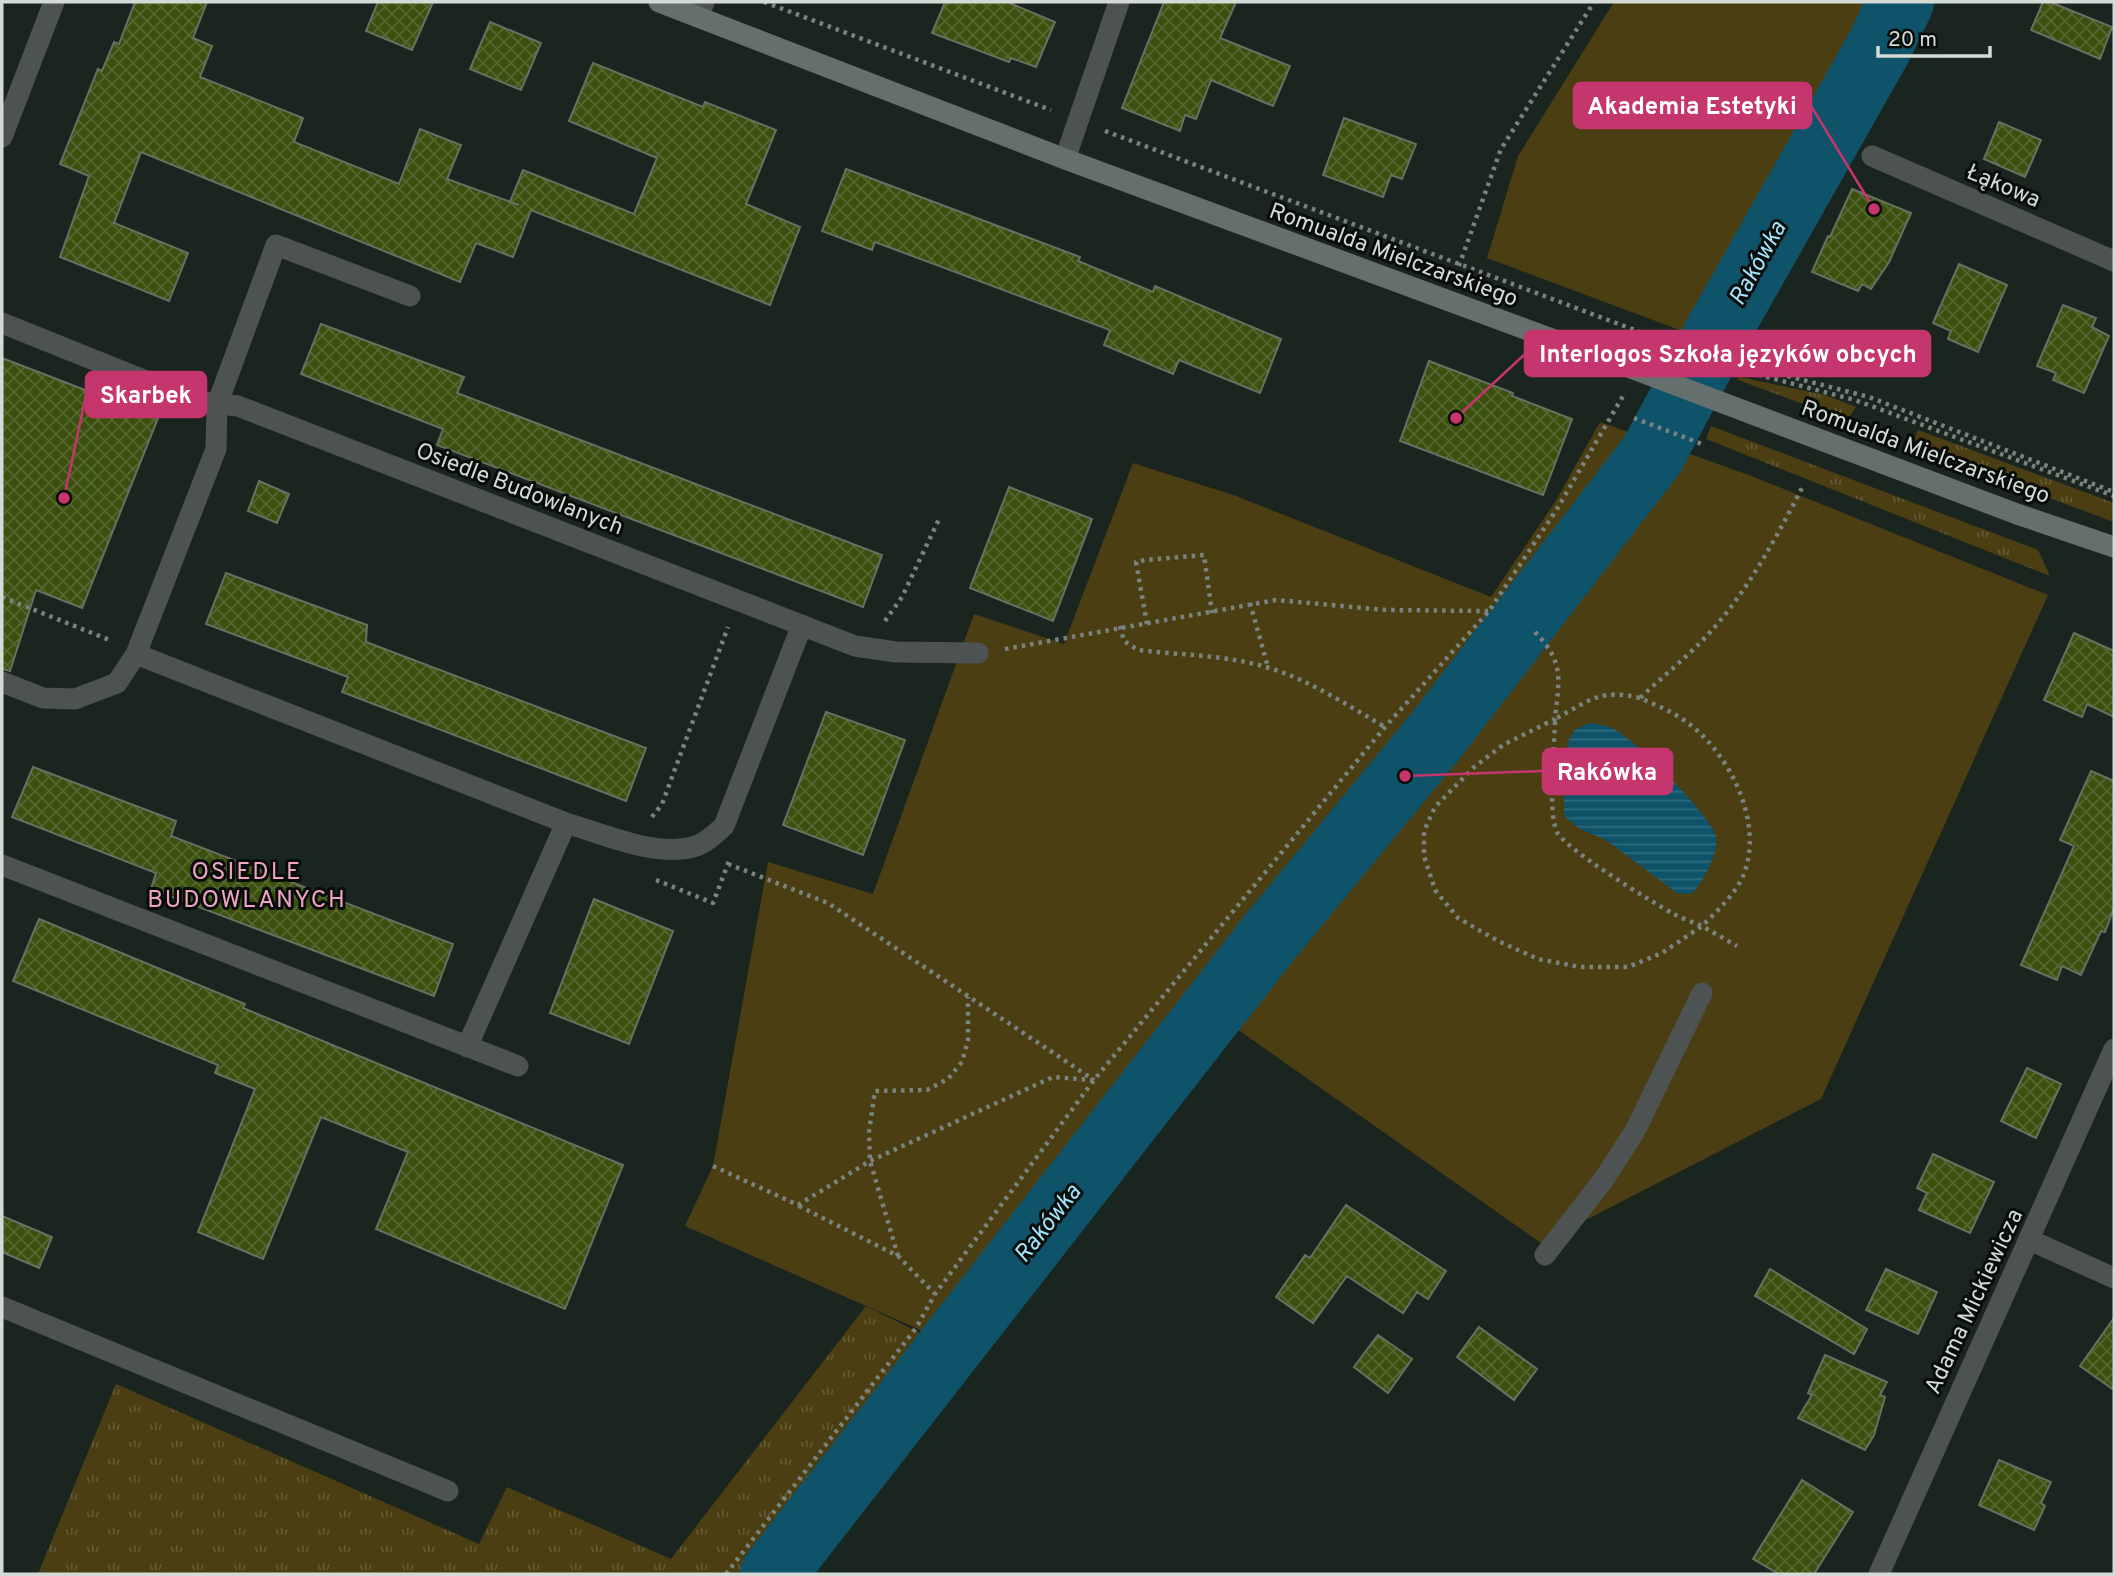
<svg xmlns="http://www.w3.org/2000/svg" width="2116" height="1576" font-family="Overpass,sans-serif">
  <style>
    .grass { fill: url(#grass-tufts) }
    .park { fill: #4b3e13 }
    .water { fill: url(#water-rules) }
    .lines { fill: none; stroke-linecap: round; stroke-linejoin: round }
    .river { stroke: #0e5369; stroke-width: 66 }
    .building { fill: url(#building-cross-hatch); stroke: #6a6f64; stroke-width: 2 }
    .path { stroke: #7a837e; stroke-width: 4.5; stroke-dasharray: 3.5 5; stroke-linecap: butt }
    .lane { stroke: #4d5353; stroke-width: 21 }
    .street { stroke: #4d5353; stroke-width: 21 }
    .secondary { stroke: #656f6e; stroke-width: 21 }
    .labels { text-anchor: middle; stroke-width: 6; stroke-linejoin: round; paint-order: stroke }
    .street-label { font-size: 23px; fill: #d4dbd7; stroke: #080d0a }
    .water-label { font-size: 24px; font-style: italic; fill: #a5e4fd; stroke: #080d0a }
    .neighbourhood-label { font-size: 24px; letter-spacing: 2px; fill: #f2a4c5; stroke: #080d0a }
    .leader { fill: none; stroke: #c5356e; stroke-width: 2.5 }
    .callout-dot { fill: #c5356e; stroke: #080d0a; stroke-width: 2.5 }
    .callout { fill: #c5356e; stroke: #c5356e; stroke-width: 2.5 }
    .callout-label { font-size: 24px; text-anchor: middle; font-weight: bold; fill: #fff }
  </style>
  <defs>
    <pattern id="grass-tufts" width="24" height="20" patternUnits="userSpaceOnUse" patternTransform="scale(1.75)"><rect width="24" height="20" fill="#4b3e13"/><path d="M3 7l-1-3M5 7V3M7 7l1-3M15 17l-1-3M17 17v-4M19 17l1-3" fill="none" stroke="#645935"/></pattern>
    <pattern id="water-rules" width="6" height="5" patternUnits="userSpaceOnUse" patternTransform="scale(1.75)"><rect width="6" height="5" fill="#0e5369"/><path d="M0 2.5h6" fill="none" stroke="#306b7e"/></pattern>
    <pattern id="building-cross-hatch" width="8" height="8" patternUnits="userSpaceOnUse" patternTransform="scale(1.75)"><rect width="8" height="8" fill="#3b4f0e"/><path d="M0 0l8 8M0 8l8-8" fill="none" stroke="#566830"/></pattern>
  </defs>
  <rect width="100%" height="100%" fill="#1b251f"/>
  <path class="grass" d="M 1739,377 L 1825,395 L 1856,407 L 1850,416 L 1841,418 L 1738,380 Z
    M 1711,426 L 2038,550 L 2050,576 L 1706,439 Z
    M 1918,430 L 2114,503 L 2114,522 L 1918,449 L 1915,437 Z
    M 866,1306 L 958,1352 L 788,1574 L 38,1574 L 116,1384 L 479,1544 L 507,1487 L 671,1559 Z"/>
  <path class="park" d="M 1614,2 L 1930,2 L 1851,143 L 1741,353 L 1487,258 L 1518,156 Z
    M 1600,422 L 1746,474 L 2048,595 L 1821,1099 L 1541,1243 L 1220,1017 L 958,1352 L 916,1328 L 685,1226 L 713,1166 L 768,862 L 873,894 L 974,614 L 1064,644 L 1133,463 L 1236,496 L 1491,597 L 1555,502 Z"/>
  <path class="water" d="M 1589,723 C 1596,724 1604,725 1610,727 C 1632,736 1709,814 1716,836 C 1720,850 1702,885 1691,894 L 1677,893 L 1606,840 L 1580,829 L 1564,816 L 1564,795 L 1569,767 L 1567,743 L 1575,730 Z"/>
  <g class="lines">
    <path class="river" d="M 773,1574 L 1269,938 L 1437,734 L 1652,455 L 1720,328 L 1878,49 L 1901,2"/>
  </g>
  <path class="building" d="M 135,2 L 207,2 L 193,38 L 212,46 L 200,77 L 303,118 L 294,142 L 399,184 L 420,129 L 461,145 L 447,179 L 519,205 L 510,202 L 523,170 L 634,214 L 657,158 L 569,121 L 593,63 L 703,107 L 705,102 L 776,130 L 746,204 L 800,227 L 770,305 L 531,210 L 513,257 L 476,243 L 460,282 L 141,152 L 114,223 L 188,253 L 169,301 L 60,257 L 89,176 L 60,164 L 98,69 L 102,71 L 114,42 L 119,44 Z
    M 378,2 L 433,2 L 412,50 L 366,31 Z
    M 945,2 L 1007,2 L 1055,22 L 1036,67 L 1011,58 L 1009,62 L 932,33 Z
    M 1164,2 L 1236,2 L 1220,38 L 1290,66 L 1273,106 L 1211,80 L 1196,119 L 1185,115 L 1180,131 L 1122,108 Z
    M 2043,2 L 2050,2 L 2112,27 L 2100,59 L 2031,30 Z
    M 490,22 L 541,43 L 521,90 L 470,69 Z
    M 1344,118 L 1416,144 L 1402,179 L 1391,175 L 1383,197 L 1323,175 Z
    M 1999,122 L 2041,140 L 2025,177 L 1984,159 Z
    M 846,169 L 1080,257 L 1078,261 L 1153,292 L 1155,286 L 1281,339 L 1260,393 L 1179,360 L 1173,374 L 1104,345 L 1110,330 L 875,242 L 872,250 L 822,231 Z
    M 1852,189 L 1911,213 L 1889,262 L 1871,289 L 1862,284 L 1858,291 L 1812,272 L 1828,236 L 1830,237 Z
    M 1959,264 L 2007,285 L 1978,352 L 1948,339 L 1951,331 L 1933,323 Z
    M 2063,305 L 2096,318 L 2092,327 L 2109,336 L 2084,393 L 2053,380 L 2056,373 L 2037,366 Z
    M 321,324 L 464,377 L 457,393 L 882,555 L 863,607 L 437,445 L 443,429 L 301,374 Z
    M 2,358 L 158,418 L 82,608 L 36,590 L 10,671 L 2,669 Z
    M 1429,361 L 1513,393 L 1512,396 L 1572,419 L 1543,495 L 1400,441 Z
    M 259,481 L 289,494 L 277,523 L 248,511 Z
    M 1009,487 L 1092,519 L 1053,621 L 970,588 Z
    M 226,573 L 367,625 L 366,642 L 646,748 L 626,801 L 342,692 L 348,677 L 206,624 Z
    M 2074,633 L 2114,651 L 2114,717 L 2087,704 L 2082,717 L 2044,700 Z
    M 826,712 L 905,740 L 863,855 L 783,825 Z
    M 33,767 L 176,821 L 171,836 L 453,944 L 434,996 L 151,889 L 156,873 L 12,817 Z
    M 2091,771 L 2114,781 L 2114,908 L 2105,932 L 2101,931 L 2081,975 L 2062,966 L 2057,980 L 2021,965 L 2074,846 L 2060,840 Z
    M 594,899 L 673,931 L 629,1044 L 550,1013 Z
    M 39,919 L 245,1004 L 243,1008 L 623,1165 L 565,1309 L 376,1229 L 408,1152 L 321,1117 L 263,1259 L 198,1232 L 255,1089 L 215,1073 L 218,1065 L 13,981 Z
    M 2027,1068 L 2061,1084 L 2036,1138 L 2001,1121 Z
    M 1933,1154 L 1994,1182 L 1970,1233 L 1919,1210 L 1927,1193 L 1917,1188 Z
    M 1346,1205 L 1446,1271 L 1428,1299 L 1417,1292 L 1403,1313 L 1347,1276 L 1313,1323 L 1276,1297 L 1305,1255 L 1310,1258 Z
    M 2,1216 L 52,1237 L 39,1268 L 2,1252 Z
    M 1770,1269 L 1867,1329 L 1854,1354 L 1755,1296 Z
    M 1886,1269 L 1937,1292 L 1918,1334 L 1866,1310 Z
    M 2114,1318 L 2114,1390 L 2080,1366 Z
    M 1479,1327 L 1537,1369 L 1514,1400 L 1457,1357 Z
    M 1378,1335 L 1412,1359 L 1388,1393 L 1354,1367 Z
    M 1825,1355 L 1887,1382 L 1880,1395 L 1885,1397 L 1874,1435 L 1865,1450 L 1798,1418 L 1812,1395 L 1808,1393 Z
    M 1999,1460 L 2051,1482 L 2041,1503 L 2045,1506 L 2034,1530 L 1979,1505 Z
    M 1802,1480 L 1853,1512 L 1814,1574 L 1779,1574 L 1753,1559 Z"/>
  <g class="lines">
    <path class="path" d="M 764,2 L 1051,110
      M 1105,131 L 1744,371 L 1855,400 L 2114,496
      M 1456,274 L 1501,149 L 1594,2
      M 1675,338 L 1745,365 L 1869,397 L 2114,492
      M 1647,344 L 1652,331
      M 1634,418 L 1702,444
      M 2,597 L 112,641
      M 1250,603 L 1268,667
      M 885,621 L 902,597 L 940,517
      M 1147,624 L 1136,562 L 1145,560 L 1204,555 L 1212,613
      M 1120,626 L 1124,641 L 1138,650 C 1180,655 1225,655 1266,667 C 1308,679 1347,705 1385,727
      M 1535,632 C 1565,663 1559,679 1555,719 L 1503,745 L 1473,768 L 1435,807 L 1424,831 L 1424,856 L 1435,890 L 1458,918 L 1498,941 L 1538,959 L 1580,967 L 1628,967 L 1662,953 L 1702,926 L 1737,946
      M 1005,649 L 1276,600 L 1386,610 L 1488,611
      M 1640,698 C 1600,688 1589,701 1555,719 C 1555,745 1547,811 1557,832 C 1565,849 1652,902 1672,913 C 1681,918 1692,922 1702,926 C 1716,912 1735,895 1743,876 C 1766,822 1727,746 1679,717 C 1667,709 1653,704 1640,698 C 1660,679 1681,662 1700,643 C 1745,597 1775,540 1804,484
      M 652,817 L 662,804 L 728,627
      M 728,864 L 828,903 L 1094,1080
      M 656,880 L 713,903 L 729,861
      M 713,1166 L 798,1205 L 870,1161 L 1053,1077 L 1093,1080
      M 799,1206 L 898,1256 L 935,1294
      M 898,1256 L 870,1161 L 869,1132 L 875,1091 L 927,1090 L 948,1079 L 962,1062 L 968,1040 L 968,997
      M 726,1574 L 916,1328 L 935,1294 L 1094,1080 L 1385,727 L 1489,611 L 1557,509 L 1623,396"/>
    <path class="lane" d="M 1545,1255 L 1604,1179 L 1635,1131 L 1702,993
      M 2,1307 L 448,1491"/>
    <path class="street" d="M 698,17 L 704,2
      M 2,137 L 54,2
      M 1872,156 L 2114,261
      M 1065,159 L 1119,2
      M 2,323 L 196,401 L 238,406 L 855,646 L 896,652 L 978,653
      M 136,654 L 566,823
      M 2,682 L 43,698 L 75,699 L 117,683 L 136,654 L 216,449 L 217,405 L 276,245 L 410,296
      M 2,865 L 518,1066
      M 467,1047 L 566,823 C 604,834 654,857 693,847 C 705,844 715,834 724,826 L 802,625
      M 2030,1240 L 2114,1278
      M 1879,1574 L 2114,1049"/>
    <path class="secondary" d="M 659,2 L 1065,159 L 1636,370 L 2017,514 L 2114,547"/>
  </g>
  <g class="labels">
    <g class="street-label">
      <text transform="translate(2004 185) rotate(23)" y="8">Łąkowa</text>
      <text transform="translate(1394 254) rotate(20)" y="8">Romualda Mielczarskiego</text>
      <text transform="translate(1926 451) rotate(20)" y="8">Romualda Mielczarskiego</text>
      <text transform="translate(520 488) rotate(21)" y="8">Osiedle Budowlanych</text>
      <text transform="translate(1973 1301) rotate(-65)" y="8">Adama Mickiewicza</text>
    </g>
    <g class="water-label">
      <text transform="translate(1757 263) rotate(-61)" y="8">Rakówka</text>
      <text transform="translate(1047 1223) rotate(-52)" y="8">Rakówka</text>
    </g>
    <g class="neighbourhood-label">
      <text x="247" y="879">OSIEDLE<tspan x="247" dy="28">BUDOWLANYCH</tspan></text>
    </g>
  </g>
  <path class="leader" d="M1874 209L1811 106M1456 418L1525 354M64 498L86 395M1405 776L1543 771"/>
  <g class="callout-dot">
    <circle cx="1874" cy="209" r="7"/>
    <circle cx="1456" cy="418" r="7"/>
    <circle cx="64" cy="498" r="7"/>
    <circle cx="1405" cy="776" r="7"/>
  </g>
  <g class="callout">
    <rect x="1574" y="83" width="237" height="45" rx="7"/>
    <rect x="1525" y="331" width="405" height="45" rx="7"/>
    <rect x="86" y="372" width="120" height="45" rx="7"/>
    <rect x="1543" y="749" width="129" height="45" rx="7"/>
  </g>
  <g class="callout-label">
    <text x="1692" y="114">Akademia Estetyki</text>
    <text x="1728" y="362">Interlogos Szkoła języków obcych</text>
    <text x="146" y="403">Skarbek</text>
    <text x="1607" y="780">Rakówka</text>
  </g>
  <rect width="2116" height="1576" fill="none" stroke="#d4dbd7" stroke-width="7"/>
  <path d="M1878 46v10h112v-10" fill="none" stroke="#d4dbd7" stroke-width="3.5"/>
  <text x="1888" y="46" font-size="21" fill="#d4dbd7" stroke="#080d0a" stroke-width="5" paint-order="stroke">20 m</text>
</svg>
